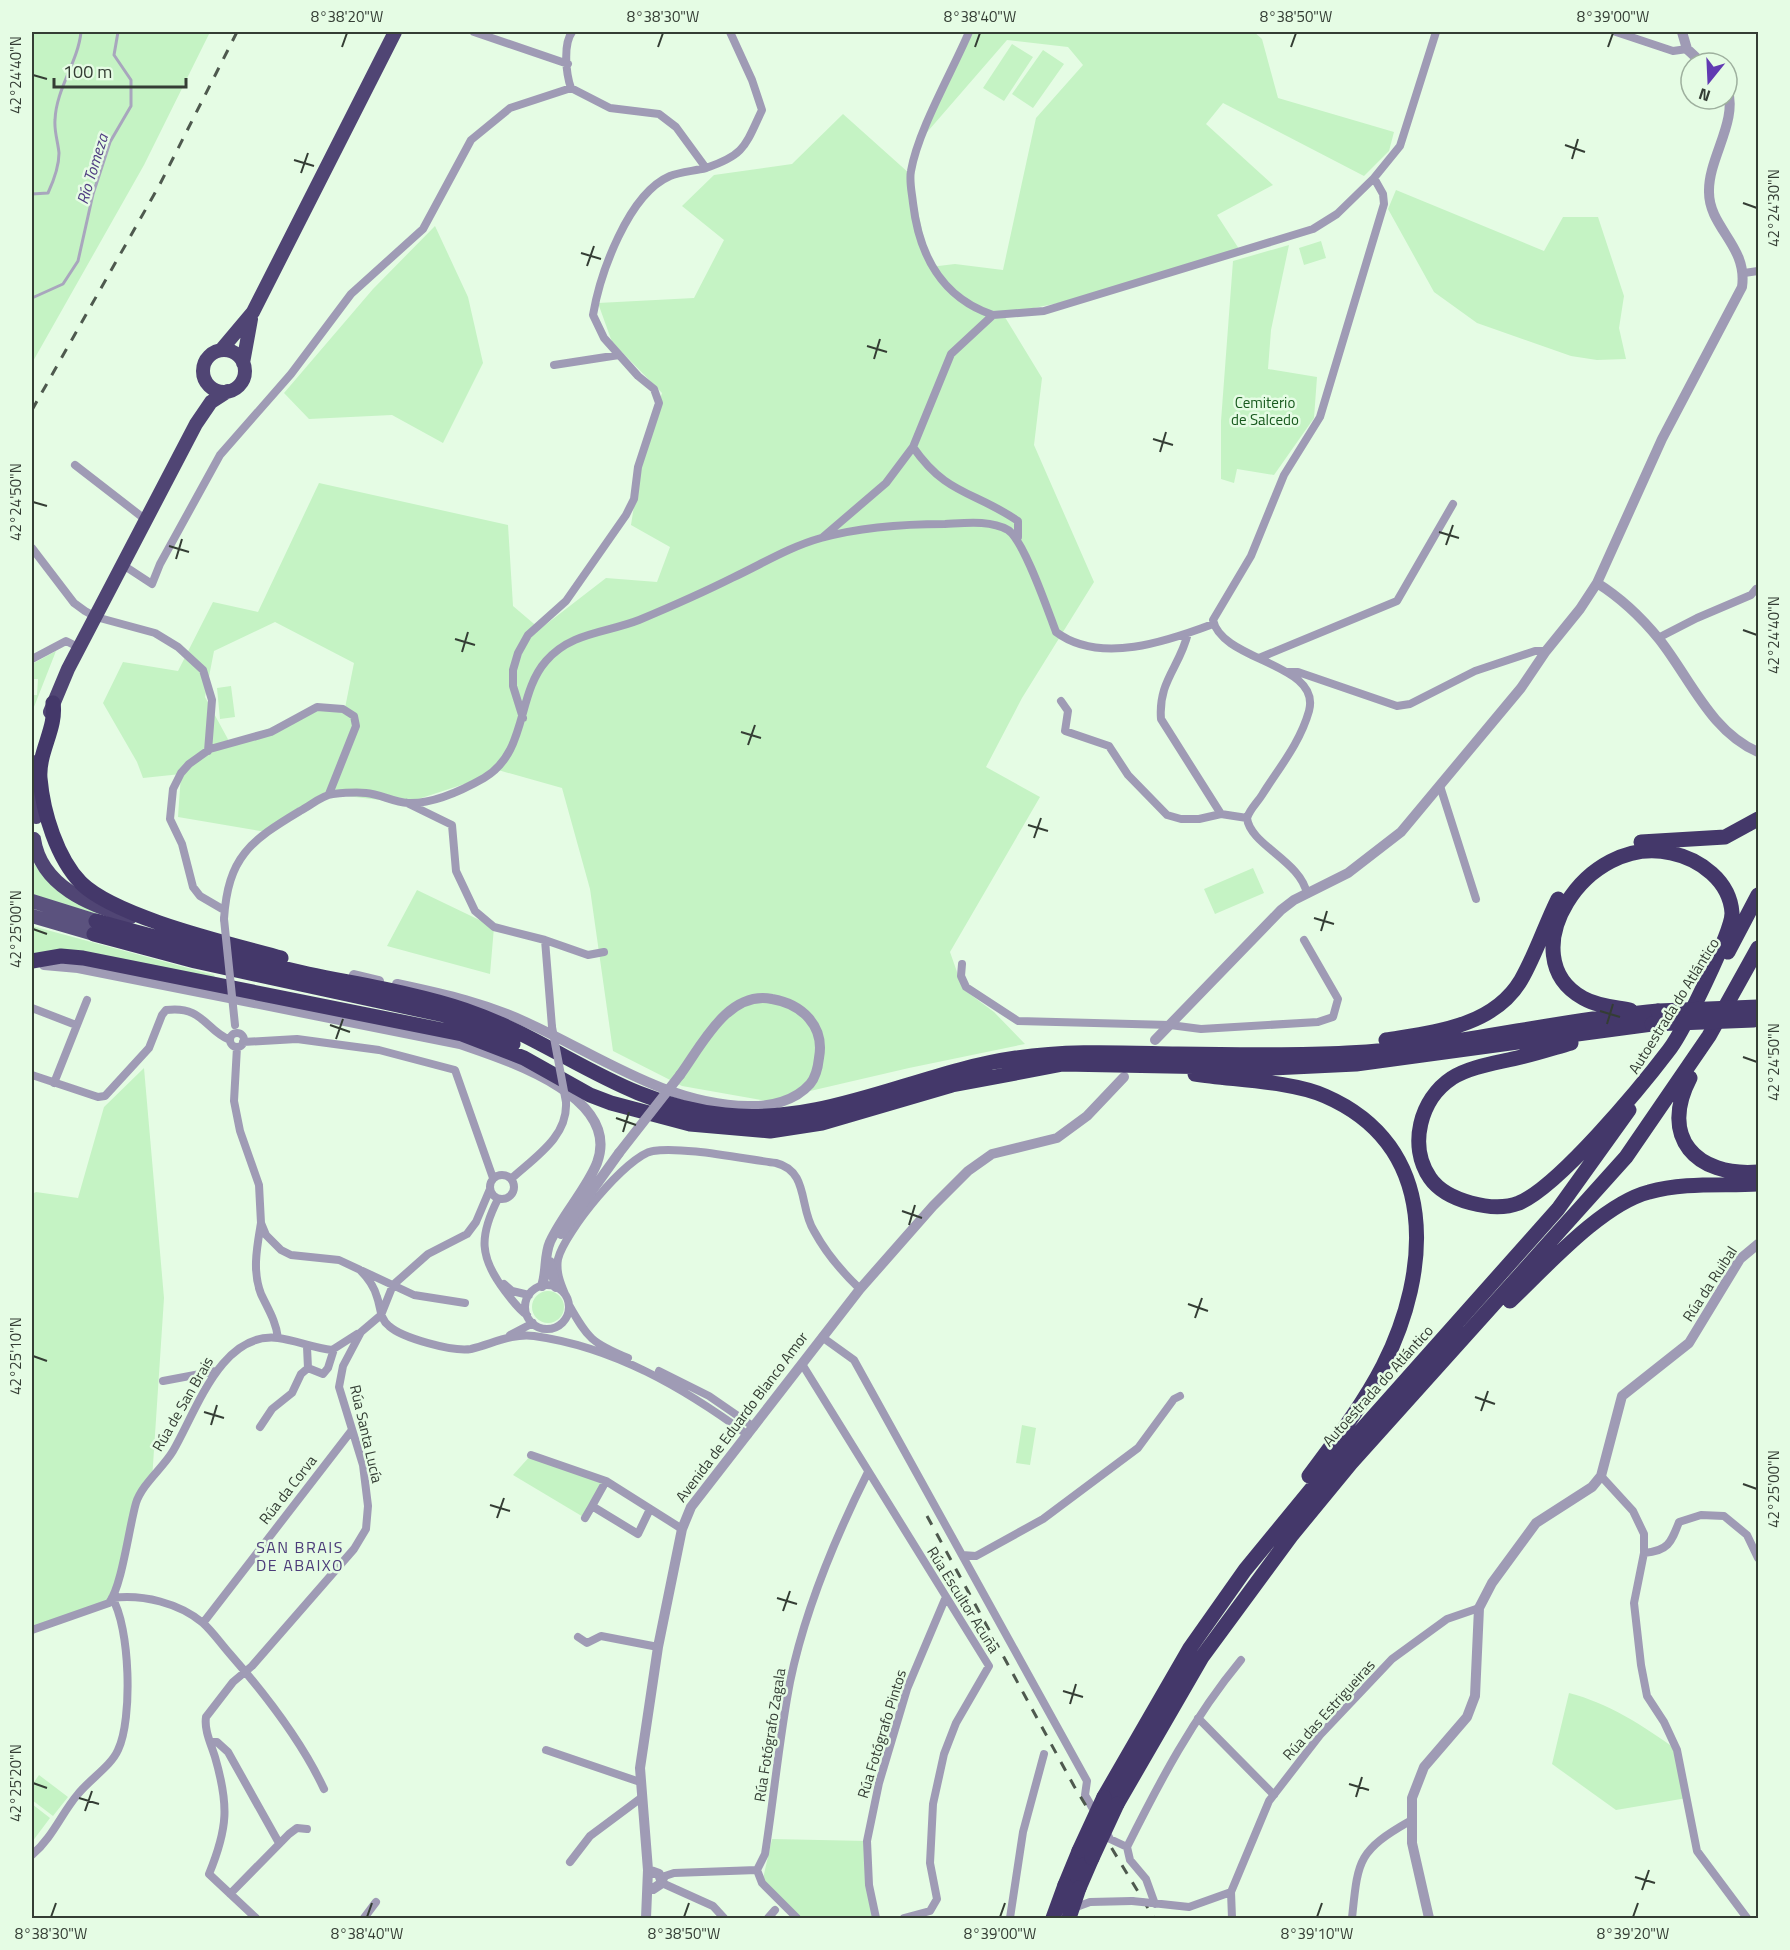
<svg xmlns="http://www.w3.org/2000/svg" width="1790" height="1950" font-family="'Titillium Web',sans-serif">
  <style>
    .green { fill: #c5f3c4; fill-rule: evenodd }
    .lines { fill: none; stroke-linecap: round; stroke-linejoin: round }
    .stream { stroke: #a8a6bd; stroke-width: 3 }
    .minor { stroke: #9f9bb5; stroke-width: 8 }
    .tertiary { stroke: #9f9bb5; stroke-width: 10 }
    .primary { stroke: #5b527e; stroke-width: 14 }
    .trunk { stroke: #504574; stroke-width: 14 }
    .motorway { stroke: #44386a; stroke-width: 15 }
    .rail { stroke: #4e594e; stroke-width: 3; stroke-dasharray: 10 10; stroke-linecap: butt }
    .minor-bridge { stroke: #9f9bb5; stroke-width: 8 }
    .tertiary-bridge { stroke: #9f9bb5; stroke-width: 10 }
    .motorway-bridge { stroke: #44386a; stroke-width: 15 }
    .ticks { fill: none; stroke: #343d34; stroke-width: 2 }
    .labels { text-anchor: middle; stroke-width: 5; stroke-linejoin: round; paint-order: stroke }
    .park-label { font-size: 15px; fill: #17591d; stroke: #e5fce4 }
    .street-label { font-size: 15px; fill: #343d34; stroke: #e5fce4 }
    .water-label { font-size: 16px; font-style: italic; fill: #4f3c82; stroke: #e5fce4 }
    .neighbourhood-label { font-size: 16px; letter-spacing: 1.5px; fill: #4c3c79; stroke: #e5fce4 }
    .neatline { fill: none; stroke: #343d34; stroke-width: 2 }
    .ticks-label { font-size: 15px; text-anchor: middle; fill: #343d34 }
  </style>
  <rect width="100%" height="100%" fill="#e5fce4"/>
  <path class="green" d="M 32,32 L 210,32 L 144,165 L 32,363 Z
    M 969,32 L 1254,32 L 1262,39 L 1278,98 L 1394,132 L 1389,151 L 1364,176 L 1223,103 L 1206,124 L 1273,185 L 1217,215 L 1241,252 L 1099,295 L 1003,314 L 1042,378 L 1034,445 L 1094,582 L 1022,698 L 986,767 L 1040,797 L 950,952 L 963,989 L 994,1012 L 1025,1044 L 909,1068 L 767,1101 L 682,1086 L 613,1051 L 590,889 L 562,788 L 498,770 L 486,777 L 406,803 L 329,794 L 266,832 L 178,817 L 181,774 L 143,778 L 137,762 L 103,703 L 123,662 L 178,671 L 213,602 L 258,612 L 319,483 L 508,525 L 513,606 L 540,629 L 606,578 L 657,582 L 670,547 L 631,525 L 640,467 L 662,393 L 612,342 L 598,303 L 694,298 L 724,240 L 682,206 L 714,175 L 792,164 L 843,114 L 910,174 L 930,267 L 955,264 L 1003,270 L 1036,118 L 1083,65 L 1068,47 L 1007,40 L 922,138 ZM 275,622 L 354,663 L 344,713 L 317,707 L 254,735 L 230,743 L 205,697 L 214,651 Z
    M 1012,44 L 1033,57 L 1004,101 L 983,88 Z
    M 1043,50 L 1064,64 L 1033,108 L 1012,94 Z
    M 1396,190 L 1544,251 L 1563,217 L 1598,217 L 1624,296 L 1619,328 L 1626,359 L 1597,360 L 1571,356 L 1477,323 L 1434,292 L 1388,209 Z
    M 435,226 L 468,297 L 483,363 L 443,443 L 392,415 L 309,419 L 284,393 L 373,289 Z
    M 1321,241 L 1326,258 L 1304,265 L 1299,248 Z
    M 1289,245 L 1271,330 L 1268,369 L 1317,377 L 1314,418 L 1274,475 L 1237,469 L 1234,483 L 1221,479 L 1221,421 L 1233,261 Z
    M 56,651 L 32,712 L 32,695 L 37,695 L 38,679 L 32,679 L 32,664 Z
    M 231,686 L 235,717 L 220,719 L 217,688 Z
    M 32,862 L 62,894 L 100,915 L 32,895 Z
    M 1253,868 L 1264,893 L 1215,914 L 1204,889 Z
    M 417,890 L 494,927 L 490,974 L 387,946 Z
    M 32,926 L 214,975 L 215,977 L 32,959 Z
    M 144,1068 L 164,1298 L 152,1480 L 137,1499 L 112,1598 L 32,1629 L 32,1194 L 36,1192 L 78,1198 L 104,1107 Z
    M532 1307a16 16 0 1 1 32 0a16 16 0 1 1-32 0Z
    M 1022,1425 L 1036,1428 L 1030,1465 L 1016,1463 Z
    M 531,1455 L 606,1481 L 585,1518 L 513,1475 Z
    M 1569,1693 C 1608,1703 1644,1726 1677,1750 L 1687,1798 L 1616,1810 L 1552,1764 Z
    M 39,1775 L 68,1797 L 53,1816 L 32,1800 L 32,1785 Z
    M 32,1804 L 50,1818 L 32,1842 Z
    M 772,1839 L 867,1841 L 876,1918 L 797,1918 L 762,1883 Z"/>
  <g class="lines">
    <path class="stream" d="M 32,194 L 48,193 C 54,180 59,167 59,153 C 58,142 54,131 55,120 C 56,89 78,62 81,32
      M 32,278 L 32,285
      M 32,298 L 63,284 L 78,261 L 93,194 L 110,142 L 131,106 L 131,80 L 114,55 L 118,32"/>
    <path class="minor" d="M 474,32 L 568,64
      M 572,32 C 563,44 566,74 571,88 L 610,108 L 659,114 L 676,127 L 706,168 C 745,155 745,146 762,110 L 752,80 L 730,32
      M 969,32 C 952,72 918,130 911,171 C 909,181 912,193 913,203 C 919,255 942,298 993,315
      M 1616,32 L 1673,51 L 1687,49
      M 1744,273 L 1758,271
      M 554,365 L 619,355
      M 75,465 L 146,520
      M 823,537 L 886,483 L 913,447
      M 1018,537 L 1018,521 C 974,491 946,495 913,447 L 951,354 L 993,315 L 1044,311 L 1313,229 L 1337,214 L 1374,178
      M 32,548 L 74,603 L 85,611 L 96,617 L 155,633 L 178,647 L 203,670 L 212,700 L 208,751
      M 123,565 L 152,584 L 160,564 L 220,455 L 291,374 L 351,294 L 423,229 L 471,140 L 510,108 L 571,88
      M 1188,633 C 1180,667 1158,681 1161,719 L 1221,814
      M 1658,638 L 1697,618 L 1751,595 L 1756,589
      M 1259,658 L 1397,601 L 1453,504
      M 32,659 L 66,641 L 80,648
      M 1287,672 L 1298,672 L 1397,706 L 1410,704 L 1475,671 L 1535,651 L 1546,651
      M 1061,701 L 1068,711 L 1065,731 L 1109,746 L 1128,775 L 1167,815 L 1181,819 L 1199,819 L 1221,814 L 1247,818
      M 523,718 L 513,686 L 513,670 L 518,653 L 528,635 L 566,601 L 626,515 L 634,499 L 638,467 L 659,403 L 654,389 L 638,376 L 604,338 L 593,315 C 600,274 628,194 670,176 C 680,172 694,171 706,168
      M 1440,786 L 1476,899
      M 407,803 L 452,825 L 456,871 L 475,911 L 494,927 L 545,940 L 552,1027
      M 1307,894 C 1301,861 1250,845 1247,818 C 1250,809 1257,803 1262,795 C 1279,768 1300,743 1309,711 C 1322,663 1222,662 1213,620 L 1251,556 L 1284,475 L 1320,417 L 1384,204 L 1383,194 L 1374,178 L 1400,146 L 1436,32
      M 224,910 L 200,896 L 193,887 L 182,844 L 170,819 L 173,789 L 181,773 L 189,764 L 210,749 L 271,732 L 317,707 L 343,709 L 354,716 L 356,726 L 329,794
      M 224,919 C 228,857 250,841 300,811 C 310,806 322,795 333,794 C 343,793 355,792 366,793 C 380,794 393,802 408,803 C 433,804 463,790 484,778 C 528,752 516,695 546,661 C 571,632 606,633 639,620 C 670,607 702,593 732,578 C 762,564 789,547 821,538 C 861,527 903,524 945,524 C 966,523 990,520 1008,530 C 1024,540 1048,611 1056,632 C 1100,665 1168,641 1213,624
      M 545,940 L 588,955 L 604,952
      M 962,964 L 961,976 L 966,987 L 1018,1021 L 1170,1025 L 1201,1029 L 1318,1022 L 1333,1017 L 1338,999 L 1304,940
      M 32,1008 L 76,1025
      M230 1040a7 7 0 1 1 14 0a7 7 0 1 1-14 0Z
      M 243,1042 L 297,1039 L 379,1050 L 455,1070 L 493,1178
      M 237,1047 L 234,1101 L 240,1131 L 259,1185 L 261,1223 L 266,1235 L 281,1250 L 291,1255 L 339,1260 L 414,1295 L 465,1303
      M 32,1075 L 98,1097 L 105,1096 L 149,1048 L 162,1015 L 166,1010 C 203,1005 206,1031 230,1040
      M 54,1083 L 87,1000
      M490 1187a12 12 0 1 1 24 0a12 12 0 1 1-24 0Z
      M 511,1179 C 535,1157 568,1137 566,1102
      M 498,1199 C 479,1236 479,1257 505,1291 C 512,1300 518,1309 527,1315
      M 261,1223 C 257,1247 252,1271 261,1294 C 268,1309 276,1321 278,1338
      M 360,1270 C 368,1278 374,1286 377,1297 C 381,1307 379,1318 389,1326 C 402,1338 453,1352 471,1349 C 492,1344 512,1333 534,1336 C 614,1347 684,1388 748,1435
      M 504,1284 L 512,1291 L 529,1295
      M525 1307a22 22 0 1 1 44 0a22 22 0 1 1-44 0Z
      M 565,1294 C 560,1282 556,1272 558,1259 C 564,1233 627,1155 653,1151 C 681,1146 744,1159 776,1163 C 809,1171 799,1208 814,1231 C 826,1253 842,1272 860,1289
      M 569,1305 C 588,1339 592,1343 628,1358
      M 510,1335 L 533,1323
      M 822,1337 L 854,1360 L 962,1555 L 976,1556 L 1043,1519 L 1138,1448 L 1174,1399 L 1180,1396
      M 307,1347 L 308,1368 L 323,1374 L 328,1368 L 334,1349
      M 802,1364 L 989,1666 L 956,1723 L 944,1754 L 933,1804 L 930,1863 L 937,1899 L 930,1911 L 904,1918
      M 659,1371 L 709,1396 L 754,1427
      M 163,1381 L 216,1371
      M 260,1427 L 272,1409 L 292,1393 L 301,1374 L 308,1368
      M 531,1455 L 606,1481 L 682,1529
      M 1601,1476 L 1633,1511 L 1644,1534 L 1644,1553 L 1634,1603 L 1641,1665 L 1647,1696 L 1664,1722 L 1677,1750 L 1697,1851 L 1747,1918
      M 606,1481 L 592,1506 L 638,1534 L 650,1509
      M 585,1518 L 592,1506
      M 1644,1553 C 1668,1551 1671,1543 1679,1522 L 1701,1515 L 1724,1516 L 1747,1535 L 1758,1558
      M 962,1555 L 1087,1781 L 1085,1795 L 1097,1816
      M 112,1598 C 143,1594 179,1603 203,1623 C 213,1632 221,1644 230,1654 C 265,1694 301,1740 324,1789
      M 203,1623 L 352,1430
      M 32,1630 L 109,1603 C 122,1586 129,1527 136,1503 C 142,1484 163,1468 173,1451 C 196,1412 221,1331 278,1338 C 295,1340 314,1348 332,1350 L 357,1334
      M 578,1637 L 587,1643 L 601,1636 L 658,1647
      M 1198,1718 L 1274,1795
      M 210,1742 L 217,1742 L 228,1752 L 279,1843
      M 546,1750 L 640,1782
      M 1105,1830 L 1110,1839 L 1127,1847
      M 32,1855 C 53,1837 61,1814 78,1794 C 90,1779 111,1766 118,1750 C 133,1719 130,1626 112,1598
      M 570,1862 L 590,1836 L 641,1798
      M 757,1870 L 765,1854 C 774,1797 779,1739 790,1682 C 805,1609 835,1538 868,1472
      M 230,1894 L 289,1834 L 297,1828 L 307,1829
      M 1152,1903 L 1189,1907 L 1231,1892
      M 1155,1904 L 1146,1879 L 1130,1860 L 1127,1847 C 1160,1781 1193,1718 1241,1660
      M 1071,1909 L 1090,1902 L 1132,1901
      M 256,1918 L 209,1874 C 228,1828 229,1805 215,1757 C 211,1744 204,1730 206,1717 L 233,1682 L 252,1666 L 354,1549 L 366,1529 L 368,1506 L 363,1465 L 339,1387 L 343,1366 L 361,1332 L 381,1315 L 393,1285 L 428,1254 L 467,1234 L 476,1222 L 490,1189
      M 364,1918 L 376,1902
      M 724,1918 L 713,1906 L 662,1883 L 665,1876 L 674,1873 L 757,1870 L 762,1883 L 797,1918
      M 768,1918 L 775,1910
      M 876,1918 L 869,1885 L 867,1841 L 879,1783 L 907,1689 L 945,1599
      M 1010,1918 L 1023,1832 L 1044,1754
      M 1232,1918 L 1231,1892 L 1269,1801 L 1320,1735 L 1392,1659 L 1447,1619 L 1479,1608
      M 1352,1918 C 1358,1861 1357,1851 1410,1821"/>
    <path class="tertiary" d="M 1682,32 L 1687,49 L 1702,63
      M 1597,583 C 1621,598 1641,617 1659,639 C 1690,678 1710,731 1758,752
      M 44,965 L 78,968 L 460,1044 C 506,1060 622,1096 597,1163 C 586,1190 563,1214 550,1242 C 544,1256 547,1271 542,1286
      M 354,975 L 379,981
      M 397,984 C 444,994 489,1004 532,1025 C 601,1057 669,1105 748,1106 C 770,1107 795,1101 810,1084 C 816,1077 818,1067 819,1058 C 825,1026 802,1004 772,999 C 728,990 702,1045 680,1075
      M 1155,1040 L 1281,910 L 1294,900 L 1348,873 L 1401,832 L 1521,688 L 1546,651 L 1580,609 L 1597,583 L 1662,439 L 1742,287 C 1748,246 1709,228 1709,192 C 1708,158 1739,121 1727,87
      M 561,1234 L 619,1153
      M 550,1262 L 556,1287
      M 648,1888 L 653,1889 L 662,1883 L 659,1874 L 648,1870
      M 646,1918 L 648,1870 L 640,1768 L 658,1647 L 682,1529 L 691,1507 L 860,1289 L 933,1206 L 968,1171 L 992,1154 L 1057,1138 L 1087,1116 L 1124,1077
      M 1429,1918 L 1412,1843 L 1412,1798 L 1424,1767 L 1467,1717 L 1475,1696 L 1479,1608 L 1492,1583 L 1536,1523 L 1592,1487 L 1601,1476 L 1622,1396 L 1689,1343 L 1740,1259 L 1758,1244"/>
    <path class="primary" d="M 32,901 L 96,921
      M 32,916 L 94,934"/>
    <path class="trunk" d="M203 371a21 21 0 1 1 42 0a21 21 0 1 1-42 0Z
      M 221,350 L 253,312 L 395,32
      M 243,363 L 251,319
      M 50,712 L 68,669 L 196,424 L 211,402 L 228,391
      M 33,762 L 36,817
      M 34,839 C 41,886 90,906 131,917"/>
    <path class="motorway" d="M 53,703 C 57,728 38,752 40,778 C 43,813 57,858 81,883 C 117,918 231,944 281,958
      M 1641,842 L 1725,837 L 1758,819
      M 96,921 C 166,941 237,958 308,974 C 360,985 414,993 465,1010 C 559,1042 619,1104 725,1115 C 826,1126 918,1072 1016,1058 C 1070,1050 1123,1053 1177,1054 C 1234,1055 1290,1056 1347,1053 C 1451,1048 1554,1020 1658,1011
      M 94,934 L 195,961 L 444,1015 L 474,1025 L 513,1044
      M 1728,952 L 1758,895
      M 32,961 L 61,956 L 83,958 L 462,1034 L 524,1058 L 590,1095 L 611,1103 L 690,1124 L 770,1131 L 822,1123 L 952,1085 L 1063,1064 L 1272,1068 L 1356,1064 L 1652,1024
      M 1386,1040 C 1434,1032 1493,1027 1521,980 C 1536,954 1545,925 1558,899
      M 1571,1043 C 1550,1049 1529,1056 1508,1060 C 1490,1064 1468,1068 1452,1078 C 1420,1099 1408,1146 1430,1178 C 1446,1201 1493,1213 1519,1203 C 1559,1186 1641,1087 1669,1050 C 1683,1032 1732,932 1732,913 C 1730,881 1700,859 1671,853 C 1585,833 1509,957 1583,998 C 1597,1006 1614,1007 1630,1010
      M 1195,1074 C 1233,1080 1292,1081 1325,1096 C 1440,1146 1431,1271 1383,1366 C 1363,1405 1335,1441 1309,1476
      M 1690,1078 C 1659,1137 1696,1177 1758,1172
      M 1510,1301 C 1546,1267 1602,1204 1649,1192 C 1684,1182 1723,1186 1758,1184
      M 1104,1797 L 1190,1648 L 1245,1570 L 1341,1453 L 1558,1209 L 1629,1110
      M 1117,1804 L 1202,1657 L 1291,1536 L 1351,1463 L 1626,1157 L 1709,1036 L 1758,948
      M 1065,1885 L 1079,1851
      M 1079,1888 L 1092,1858"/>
    <path class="rail" d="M 32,410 L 160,184 L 237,32
      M 927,1516 L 1074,1786 L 1154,1918"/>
    <path class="minor-bridge" d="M 224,919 L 235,1025
      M 552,1027 L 566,1102
      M 1132,1901 L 1152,1903"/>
    <path class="tertiary-bridge" d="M 619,1153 L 680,1075"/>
    <path class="motorway-bridge" d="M 1658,1011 L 1758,1007
      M 1652,1024 L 1754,1020
      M 1079,1851 L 1104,1797
      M 1092,1858 L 1117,1804
      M 1053,1918 L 1065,1885
      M 1069,1918 L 1079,1888"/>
  </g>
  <path class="ticks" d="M 342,47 L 347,33M 658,47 L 663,33M 975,47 L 980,33M 1291,47 L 1296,33M 1608,47 L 1613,33M 33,75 L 47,79M 1565,145 L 1585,152M 1572,159 L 1578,139M 294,160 L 314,166M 301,173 L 308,153M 1743,203 L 1757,208M 581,253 L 601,259M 587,266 L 594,246M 867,346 L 887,352M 874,359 L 880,339M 1153,439 L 1173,445M 1160,452 L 1166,432M 33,502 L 47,506M 1439,532 L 1459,538M 1446,545 L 1453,525M 169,546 L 189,552M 176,559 L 182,539M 1743,630 L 1757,635M 455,639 L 475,645M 462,652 L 468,632M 741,732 L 761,738M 748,745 L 755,725M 1028,825 L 1048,831M 1034,838 L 1041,818M 1314,918 L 1334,924M 33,929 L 47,934M 1321,931 L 1327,911M 1600,1011 L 1620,1017M 1607,1024 L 1613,1004M 330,1025 L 350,1032M 336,1039 L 343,1019M 1743,1057 L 1757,1062M 616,1118 L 636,1125M 623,1132 L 629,1112M 902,1211 L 922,1218M 909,1225 L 915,1205M 1188,1304 L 1208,1311M 1195,1318 L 1202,1298M 33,1356 L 47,1361M 1475,1397 L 1495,1404M 1481,1411 L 1488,1391M 204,1412 L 224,1418M 211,1425 L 217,1405M 1743,1484 L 1757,1489M 490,1505 L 510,1511M 497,1518 L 504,1498M 777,1598 L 797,1604M 783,1611 L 790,1591M 1063,1691 L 1083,1697M 1070,1704 L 1076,1684M 33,1783 L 47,1788M 1349,1784 L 1369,1790M 1356,1797 L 1362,1777M 79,1798 L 99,1804M 85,1811 L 92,1791M 1635,1877 L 1655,1883M 1642,1890 L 1649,1870M 51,1917 L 56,1903M 367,1917 L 372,1903M 684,1917 L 689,1903M 1000,1917 L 1005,1903M 1317,1917 L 1322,1903M 1633,1917 L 1638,1903"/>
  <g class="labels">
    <g class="park-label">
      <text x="1265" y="408">Cemiterio<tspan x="1265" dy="17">de Salcedo</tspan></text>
    </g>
    <g class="street-label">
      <text transform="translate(1674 1006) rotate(-58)" y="5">Autoestrada do Atlántico</text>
      <text transform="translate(1710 1284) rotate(-57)" y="5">Rúa da Ruibal</text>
      <text transform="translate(1378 1386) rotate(-48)" y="5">Autoestrada do Atlántico</text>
      <text transform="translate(183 1404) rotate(-60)" y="5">Rúa de San Brais</text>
      <text transform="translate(742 1417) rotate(-53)" y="5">Avenida de Eduardo Blanco Amor</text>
      <text transform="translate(366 1434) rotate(77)" y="5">Rúa Santa Lucía</text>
      <text transform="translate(288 1490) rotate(-52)" y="5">Rúa da Corva</text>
      <text transform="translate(963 1600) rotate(58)" y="5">Rúa Escultor Acuña</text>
      <text transform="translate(1329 1710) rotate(-48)" y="5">Rúa das Estrigueiras</text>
      <text transform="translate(882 1734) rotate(-73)" y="5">Rúa Fotógrafo Pintos</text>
      <text transform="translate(770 1735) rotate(-81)" y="5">Rúa Fotógrafo Zagala</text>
    </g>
    <g class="water-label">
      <text transform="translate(92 169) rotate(-73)" y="6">Río Tomeza</text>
    </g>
    <g class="neighbourhood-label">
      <text x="300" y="1553">SAN BRAIS<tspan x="300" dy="18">DE ABAIXO</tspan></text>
    </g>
  </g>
  <rect width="1790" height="1950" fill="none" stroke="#e5fce4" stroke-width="66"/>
  <g transform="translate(1709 81) rotate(198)"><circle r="28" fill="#e5fce4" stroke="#9eb09e" stroke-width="1.5"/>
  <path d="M0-4.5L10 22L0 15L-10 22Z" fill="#613ab2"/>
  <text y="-9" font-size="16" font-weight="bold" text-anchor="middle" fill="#343d34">N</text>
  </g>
  <path d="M54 78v9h132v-9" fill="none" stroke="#343d34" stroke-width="3"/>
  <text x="63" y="78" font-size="18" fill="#343d34" stroke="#e5fce4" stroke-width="4.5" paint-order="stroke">100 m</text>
  <rect x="33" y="33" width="1724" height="1884" class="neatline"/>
  <g class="ticks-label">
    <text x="347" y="22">8°38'20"W</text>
    <text x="663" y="22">8°38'30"W</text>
    <text x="980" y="22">8°38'40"W</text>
    <text x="1296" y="22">8°38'50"W</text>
    <text x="1613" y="22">8°39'00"W</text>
    <text transform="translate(16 75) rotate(-90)" y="5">42°24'40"N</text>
    <text transform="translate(1774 208) rotate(-90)" y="5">42°24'30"N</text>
    <text transform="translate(16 502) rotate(-90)" y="5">42°24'50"N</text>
    <text transform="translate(1774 635) rotate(-90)" y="5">42°24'40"N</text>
    <text transform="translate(16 929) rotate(-90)" y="5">42°25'00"N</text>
    <text transform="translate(1774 1062) rotate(-90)" y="5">42°24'50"N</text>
    <text transform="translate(16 1356) rotate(-90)" y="5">42°25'10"N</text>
    <text transform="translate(1774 1489) rotate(-90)" y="5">42°25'00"N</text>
    <text transform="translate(16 1783) rotate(-90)" y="5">42°25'20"N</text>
    <text x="51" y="1939">8°38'30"W</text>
    <text x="367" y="1939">8°38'40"W</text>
    <text x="684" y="1939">8°38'50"W</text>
    <text x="1000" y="1939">8°39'00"W</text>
    <text x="1317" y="1939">8°39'10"W</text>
    <text x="1633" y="1939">8°39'20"W</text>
  </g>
</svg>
